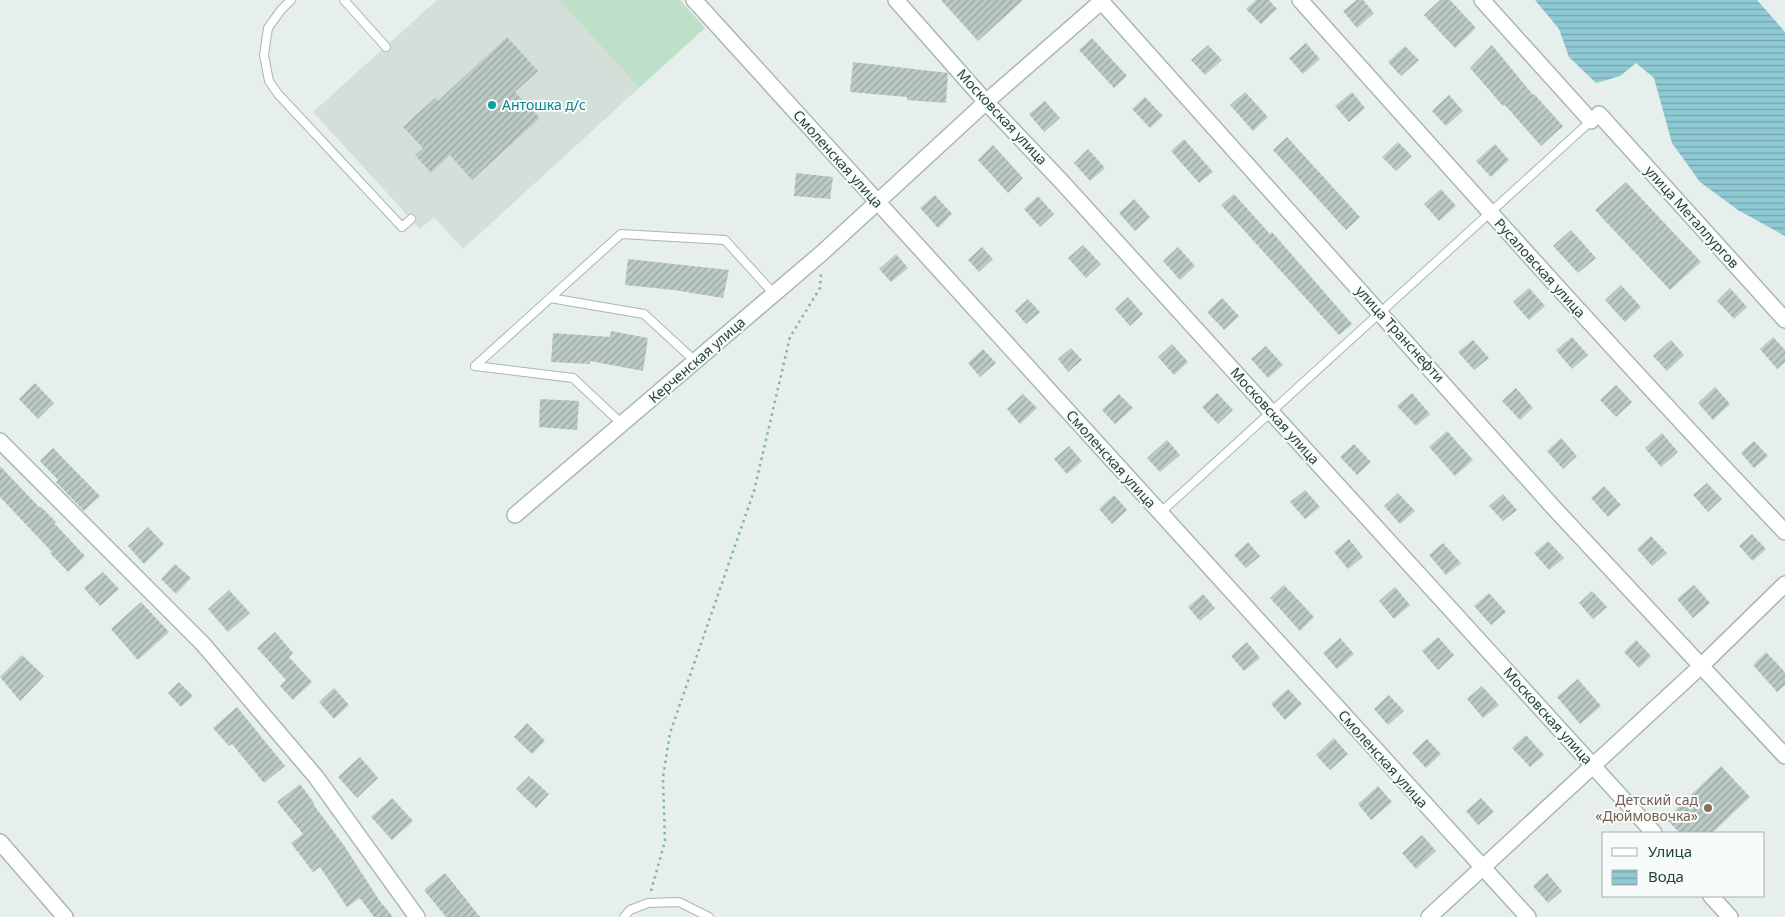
<svg xmlns="http://www.w3.org/2000/svg" width="1785" height="917" font-family="'Noto Sans',sans-serif">
  <style>
    .built { fill: #d4dfda }
    .pitch { fill: #bfe0c8 }
    .water { fill: url(#water-rules) }
    .building { fill: url(#building-hatch) }
    .lines { fill: none; stroke-linecap: round; stroke-linejoin: round }
    .lane-casing { stroke: #a8b8b2; stroke-width: 10 }
    .street-casing { stroke: #a8b8b2; stroke-width: 18 }
    .path { stroke: #86b3a5; stroke-width: 2.5; stroke-dasharray: 2.5 4; stroke-linecap: butt }
    .lane { stroke: #fff; stroke-width: 8 }
    .street { stroke: #fff; stroke-width: 15 }
    .culture-dot { fill: #0f9aa8; stroke: #f7fbf9; stroke-width: 2 }
    .education-dot { fill: #8d6e63; stroke: #f7fbf9; stroke-width: 2 }
    .labels { text-anchor: middle; stroke-width: 4; stroke-linejoin: round; paint-order: stroke }
    .culture-label { font-size: 14px; fill: #0d838f; stroke: #f7fbf9; text-anchor: start }
    .street-label { font-size: 14px; fill: #24423a; stroke: #f7fbf9 }
    .education-label { font-size: 14px; fill: #785e54; stroke: #f7fbf9; text-anchor: end }
  </style>
  <defs>
    <pattern id="water-rules" width="6" height="5" patternUnits="userSpaceOnUse" patternTransform="scale(1.25)"><rect width="6" height="5" fill="#8ec9d4"/><path d="M0 2.5h6" fill="none" stroke="#74a5ad"/></pattern>
    <pattern id="building-hatch" width="6" height="6" patternUnits="userSpaceOnUse" patternTransform="scale(1.25)"><rect width="6" height="6" fill="#bbcac4"/><path d="M-1 1l2-2M0 6l6-6M5 7l2-2" fill="none" stroke="#98a6a0"/></pattern>
  </defs>
  <rect width="100%" height="100%" fill="#e6efeb"/>
  <path class="built" d="M 437,0 L 559,0 L 639,88 L 463,249 L 434,217 L 420,229 L 313,112 Z"/>
  <path class="pitch" d="M 559,0 L 680,0 L 705,28 L 639,88 Z"/>
  <path class="water" d="M 1535,0 L 1757,0 L 1785,32 L 1785,236 L 1738,210 L 1700,182 L 1672,143 L 1654,78 L 1636,63 L 1620,76 L 1596,83 L 1569,57 L 1559,29 Z"/>
  <path class="building" d="M 941,0 L 1023,0 L 978,41 Z
    M 1256,0 L 1269,0 L 1277,9 L 1261,24 L 1246,9 Z
    M 1357,0 L 1363,0 L 1374,13 L 1357,28 L 1343,11 Z
    M 1440,0 L 1450,0 L 1476,28 L 1455,48 L 1424,15 Z
    M 507,37 L 538,71 L 515,92 L 540,118 L 472,180 L 450,155 L 431,173 L 415,155 L 423,148 L 403,127 L 435,98 L 438,101 Z
    M 1092,38 L 1127,76 L 1114,88 L 1079,50 Z
    M 1306,43 L 1320,59 L 1303,74 L 1289,58 Z
    M 1208,45 L 1222,60 L 1205,75 L 1191,60 Z
    M 1492,45 L 1533,95 L 1534,94 L 1563,126 L 1541,146 L 1505,105 L 1503,106 L 1470,68 Z
    M 1405,46 L 1419,60 L 1401,76 L 1388,62 Z
    M 853,62 L 948,73 L 946,103 L 907,100 L 907,97 L 850,92 Z
    M 1245,92 L 1268,117 L 1253,131 L 1230,105 Z
    M 1352,92 L 1365,108 L 1349,122 L 1335,106 Z
    M 1449,95 L 1463,111 L 1446,126 L 1432,111 Z
    M 1145,97 L 1163,116 L 1150,128 L 1132,109 Z
    M 1045,101 L 1060,118 L 1044,132 L 1029,114 Z
    M 1287,137 L 1360,217 L 1346,230 L 1273,150 Z
    M 1184,139 L 1213,172 L 1199,183 L 1171,151 Z
    M 1398,142 L 1412,156 L 1396,171 L 1382,157 Z
    M 1495,144 L 1509,160 L 1491,177 L 1476,161 Z
    M 993,145 L 1023,178 L 1008,193 L 978,160 Z
    M 1088,149 L 1105,168 L 1090,181 L 1074,163 Z
    M 796,173 L 833,177 L 830,199 L 794,196 Z
    M 1626,182 L 1701,262 L 1670,290 L 1595,210 Z
    M 1441,189 L 1456,206 L 1439,221 L 1424,204 Z
    M 1234,194 L 1270,234 L 1272,232 L 1352,324 L 1339,335 L 1221,205 Z
    M 935,195 L 952,214 L 938,228 L 920,208 Z
    M 1038,196 L 1054,214 L 1040,227 L 1024,209 Z
    M 1134,199 L 1150,217 L 1135,231 L 1119,213 Z
    M 1571,230 L 1596,258 L 1578,273 L 1553,246 Z
    M 1083,245 L 1101,264 L 1086,278 L 1068,258 Z
    M 982,247 L 993,259 L 979,272 L 968,260 Z
    M 1178,247 L 1195,266 L 1180,280 L 1163,261 Z
    M 896,254 L 908,268 L 891,282 L 879,269 Z
    M 628,259 L 729,270 L 723,298 L 674,290 L 625,285 Z
    M 1621,285 L 1641,307 L 1625,322 L 1605,300 Z
    M 1529,288 L 1545,306 L 1529,320 L 1513,302 Z
    M 1730,288 L 1747,307 L 1734,319 L 1717,301 Z
    M 1128,297 L 1143,314 L 1130,326 L 1115,309 Z
    M 1222,298 L 1239,316 L 1224,330 L 1207,312 Z
    M 1028,299 L 1040,312 L 1026,324 L 1015,311 Z
    M 611,331 L 648,338 L 643,371 L 590,361 L 590,364 L 551,362 L 553,333 L 610,337 Z
    M 1572,337 L 1588,355 L 1572,369 L 1556,350 Z
    M 1773,337 L 1785,350 L 1785,362 L 1777,369 L 1760,349 Z
    M 1473,340 L 1489,358 L 1474,370 L 1458,352 Z
    M 1671,340 L 1684,355 L 1667,371 L 1653,356 Z
    M 1172,344 L 1188,362 L 1174,375 L 1158,357 Z
    M 1266,346 L 1283,365 L 1268,378 L 1251,359 Z
    M 1071,348 L 1082,360 L 1068,372 L 1058,359 Z
    M 983,349 L 996,363 L 980,377 L 968,363 Z
    M 35,383 L 54,403 L 38,419 L 19,399 Z
    M 1616,385 L 1632,402 L 1616,417 L 1600,400 Z
    M 1715,387 L 1730,404 L 1713,420 L 1698,403 Z
    M 1516,388 L 1533,408 L 1520,420 L 1502,401 Z
    M 1217,393 L 1233,410 L 1218,424 L 1202,407 Z
    M 1412,393 L 1430,414 L 1416,426 L 1397,406 Z
    M 1023,394 L 1037,408 L 1020,424 L 1007,409 Z
    M 1119,394 L 1133,408 L 1115,424 L 1102,410 Z
    M 540,399 L 579,401 L 577,430 L 539,427 Z
    M 1447,431 L 1473,460 L 1455,476 L 1429,447 Z
    M 1662,433 L 1678,452 L 1661,467 L 1645,448 Z
    M 1561,438 L 1577,456 L 1563,469 L 1547,451 Z
    M 1167,440 L 1180,455 L 1160,472 L 1147,458 Z
    M 1754,441 L 1768,456 L 1754,468 L 1741,453 Z
    M 1354,444 L 1371,462 L 1357,475 L 1340,457 Z
    M 1069,446 L 1082,461 L 1067,474 L 1054,459 Z
    M 53,448 L 100,496 L 84,511 L 56,482 L 58,480 L 40,461 Z
    M 0,466 L 40,508 L 41,507 L 56,522 L 54,523 L 85,556 L 68,572 L 50,553 L 52,552 L 0,497 Z
    M 1707,483 L 1722,499 L 1708,512 L 1693,495 Z
    M 1604,486 L 1621,505 L 1608,517 L 1591,498 Z
    M 1305,490 L 1320,507 L 1305,519 L 1290,502 Z
    M 1398,493 L 1415,511 L 1400,524 L 1384,506 Z
    M 1503,494 L 1517,510 L 1503,521 L 1489,506 Z
    M 1114,495 L 1127,510 L 1112,524 L 1099,509 Z
    M 148,527 L 164,544 L 144,564 L 128,546 Z
    M 1752,534 L 1766,549 L 1753,561 L 1739,546 Z
    M 1651,536 L 1667,553 L 1652,566 L 1637,549 Z
    M 1349,539 L 1363,557 L 1348,569 L 1334,552 Z
    M 1548,541 L 1564,558 L 1549,570 L 1534,553 Z
    M 1248,542 L 1260,556 L 1246,568 L 1234,555 Z
    M 1443,543 L 1461,563 L 1446,575 L 1429,555 Z
    M 175,564 L 191,578 L 176,594 L 161,579 Z
    M 103,572 L 119,589 L 100,606 L 84,588 Z
    M 1284,585 L 1314,617 L 1300,631 L 1270,598 Z
    M 1694,585 L 1710,603 L 1693,618 L 1677,599 Z
    M 1395,587 L 1410,605 L 1394,619 L 1379,601 Z
    M 229,590 L 250,613 L 228,632 L 208,609 Z
    M 1592,591 L 1607,607 L 1593,619 L 1579,603 Z
    M 1489,593 L 1506,612 L 1491,625 L 1474,606 Z
    M 1203,594 L 1215,608 L 1200,621 L 1188,607 Z
    M 141,602 L 169,632 L 138,660 L 111,629 Z
    M 275,632 L 293,653 L 289,657 L 312,682 L 293,700 L 280,686 L 286,680 L 257,648 Z
    M 1438,637 L 1454,655 L 1438,670 L 1422,651 Z
    M 1340,638 L 1354,654 L 1337,669 L 1323,653 Z
    M 1636,640 L 1651,656 L 1639,668 L 1624,652 Z
    M 1247,642 L 1260,658 L 1244,671 L 1231,656 Z
    M 1766,652 L 1785,672 L 1785,685 L 1777,692 L 1753,665 Z
    M 22,655 L 44,676 L 20,701 L 0,677 Z
    M 1578,679 L 1601,706 L 1580,724 L 1557,697 Z
    M 179,682 L 193,696 L 181,707 L 168,693 Z
    M 1482,686 L 1499,705 L 1483,718 L 1467,699 Z
    M 334,688 L 349,705 L 334,719 L 319,702 Z
    M 1288,689 L 1302,704 L 1285,720 L 1271,704 Z
    M 1389,695 L 1404,711 L 1388,725 L 1374,709 Z
    M 237,707 L 285,766 L 264,783 L 232,744 L 229,746 L 213,728 Z
    M 527,723 L 545,741 L 532,754 L 514,737 Z
    M 1526,735 L 1544,755 L 1530,767 L 1512,748 Z
    M 1334,738 L 1348,754 L 1330,770 L 1316,755 Z
    M 1427,739 L 1441,754 L 1426,768 L 1412,753 Z
    M 360,757 L 378,778 L 357,798 L 338,777 Z
    M 1721,766 L 1750,797 L 1712,833 L 1680,833 L 1666,819 Z
    M 529,776 L 549,794 L 536,808 L 516,789 Z
    M 300,784 L 314,803 L 313,804 L 345,847 L 379,900 L 393,917 L 374,917 L 360,898 L 347,907 L 320,867 L 313,872 L 291,843 L 303,834 L 277,802 Z
    M 1378,786 L 1392,802 L 1371,820 L 1358,804 Z
    M 392,798 L 413,821 L 392,840 L 371,817 Z
    M 1481,798 L 1494,812 L 1478,825 L 1466,811 Z
    M 1422,835 L 1436,851 L 1416,869 L 1402,853 Z
    M 445,873 L 480,917 L 446,917 L 424,890 Z
    M 1547,873 L 1562,891 L 1548,903 L 1533,886 Z"/>
  <g class="lines">
    <defs>
      <path id="lane" d="M 291,0 L 281,10 L 268,28 L 264,55 L 269,81 L 278,94 L 402,227 L 411,219
        M 344,0 L 386,47
        M 550,298 L 644,314 L 695,361
        M 622,424 L 573,378 L 475,366 L 621,234 L 725,240 L 774,294
        M 1160,513 L 1593,119
        M 624,917 L 630,910 L 648,903 L 679,902 L 709,917"/>
      <path id="street" d="M 694,0 L 1528,917
        M 896,0 L 986,102 L 1061,181 L 1654,833
        M 1100,0 L 1553,507 L 1785,756
        M 1300,0 C 1460,179 1619,358 1785,532
        M 1482,0 L 1591,121
        M 1599,114 L 1785,320
        M 0,441 L 203,644 L 316,777 L 417,917
        M 515,515 L 823,252 L 986,102 L 1103,0
        M 0,842 L 65,917
        M 1711,896 L 1730,917
        M 1429,917 L 1701,666 L 1785,584"/>
    </defs>
    <use href="#lane" class="lane-casing"/>
    <use href="#street" class="street-casing"/>
    <path class="path" d="M 651,891 L 665,841 L 663,777 L 670,733 L 754,491 L 790,337 L 820,288 L 821,273"/>
    <use href="#lane" class="lane"/>
    <use href="#street" class="street"/>
  </g>
  <circle class="culture-dot" cx="492" cy="105" r="5"/>
  <circle class="education-dot" cx="1708" cy="808" r="5"/>
  <g class="labels">
    <g class="culture-label">
      <text x="502" y="110">Антошка д/с</text>
    </g>
    <g class="street-label">
      <text transform="translate(1002 117) rotate(47)" y="5">Московская улица</text>
      <text transform="translate(838 159) rotate(48)" y="5">Смоленская улица</text>
      <text transform="translate(1692 217) rotate(48)" y="5">улица Металлургов</text>
      <text transform="translate(1540 268) rotate(48)" y="5">Русаловская улица</text>
      <text transform="translate(1400 334) rotate(48)" y="5">улица Транснефти</text>
      <text transform="translate(697 360) rotate(-41)" y="5">Керченская улица</text>
      <text transform="translate(1275 416) rotate(48)" y="5">Московская улица</text>
      <text transform="translate(1111 459) rotate(48)" y="5">Смоленская улица</text>
      <text transform="translate(1548 716) rotate(48)" y="5">Московская улица</text>
      <text transform="translate(1383 759) rotate(48)" y="5">Смоленская улица</text>
    </g>
    <g class="education-label">
      <text x="1698" y="805">Детский сад<tspan x="1698" dy="16">«Дюймовочка»</tspan></text>
    </g>
  </g>
  <rect x="1602" y="832" width="162" height="65" fill="#f7fbf9" stroke="#a3b1ad"/>
  <rect x="1612" y="848" width="25" height="8" fill="#ffffff" stroke="#a3b1ad"/>
  <text x="1648" y="857" font-size="15" fill="#24423a">Улица</text>
  <rect x="1612" y="870" width="25" height="15" fill="url(#water-rules)" stroke="#a3b1ad"/>
  <text x="1648" y="882" font-size="15" fill="#24423a">Вода</text>
</svg>
